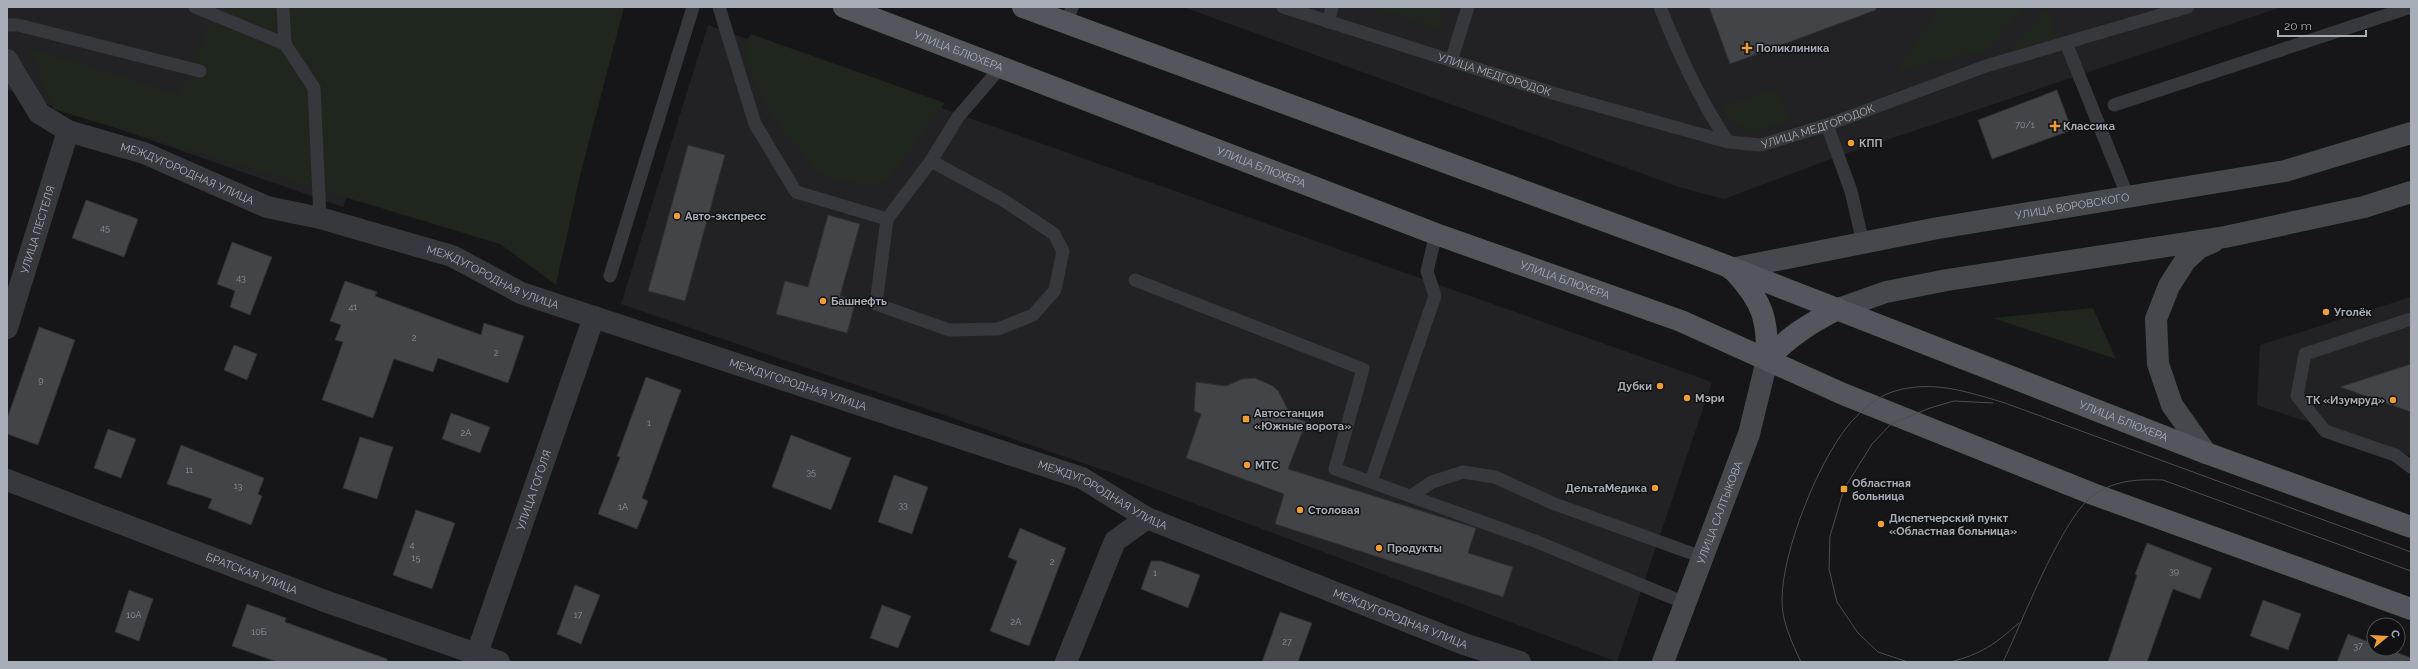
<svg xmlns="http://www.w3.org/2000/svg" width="2418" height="669" font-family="Raleway,sans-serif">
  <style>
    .built { fill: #222225 }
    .green { fill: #1e261e }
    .building { fill: #424448; stroke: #303034 }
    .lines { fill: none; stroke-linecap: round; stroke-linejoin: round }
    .lane { stroke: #37383d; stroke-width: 13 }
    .street { stroke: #37383d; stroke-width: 22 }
    .secondary { stroke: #45484d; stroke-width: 22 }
    .primary { stroke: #53565c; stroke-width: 22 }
    .tram { stroke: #4a4d52; stroke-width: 1 }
    .poi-dot { fill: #ef9e37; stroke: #111113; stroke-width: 1.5 }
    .labels { text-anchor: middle; stroke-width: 3; stroke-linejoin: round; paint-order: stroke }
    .number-label { font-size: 9px; fill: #8e949c }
    .poi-label { font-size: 11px; font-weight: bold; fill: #a8aeb8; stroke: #111113; text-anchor: start }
    .street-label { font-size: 11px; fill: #a8aeb8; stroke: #111113 }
  </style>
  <rect width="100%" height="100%" fill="#161618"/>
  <path class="built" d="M 7,7 L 413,7 L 343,207 L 7,90 Z
    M 1183,7 L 2282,7 L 1839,156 L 1724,199 L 1679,187 Z
    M 708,25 L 1712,382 L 1617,662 L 1118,475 L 621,304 Z
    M 2411,297 L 2411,456 L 2257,405 L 2260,345 Z"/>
  <path class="green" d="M 217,7 L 624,7 L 580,176 L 556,285 L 500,244 L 53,109 L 29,47 L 179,95 Z
    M 1374,7 L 1439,7 L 1443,31 Z
    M 1939,7 L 2024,7 L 1990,49 L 1896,71 Z
    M 2047,7 L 2059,40 L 2003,58 Z
    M 751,34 L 945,103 L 892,175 C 879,187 870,187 853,183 C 845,181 834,181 826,177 C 817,173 810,163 804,156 C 775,124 750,87 744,44 Z
    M 1778,88 L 1790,121 L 1750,132 L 1729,120 L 1722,106 Z
    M 2093,308 L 2116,359 L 1993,318 Z"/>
  <path class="building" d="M 1709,7 L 1876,7 L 1876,10 L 1730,64 Z
    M 2057,90 L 2072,130 L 1992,159 L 1978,120 Z
    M 688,145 L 725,155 L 685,301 L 648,291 Z
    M 86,200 L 138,219 L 124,257 L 72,238 Z
    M 828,215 L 860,224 L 840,296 L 856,300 L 847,333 L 776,314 L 785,281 L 808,287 Z
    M 232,242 L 272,257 L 250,315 L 230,307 L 235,291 L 217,284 Z
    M 345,281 L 377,292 L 375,296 L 481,335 L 484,323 L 524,336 L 508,383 L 438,358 L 433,372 L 394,359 L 373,418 L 322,400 L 343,342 L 335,340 L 341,325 L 330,321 Z
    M 39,327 L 75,340 L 38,445 L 7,434 L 7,419 Z
    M 234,345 L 257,354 L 247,380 L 224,370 Z
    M 2411,364 L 2411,412 L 2340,387 Z
    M 646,377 L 681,390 L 642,498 L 648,501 L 637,529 L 598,514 L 620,457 L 617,456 Z
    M 1255,378 L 1273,386 L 1279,392 L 1291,416 L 1306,422 L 1288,469 L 1476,528 L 1468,553 L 1513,567 L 1503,597 L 1275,524 L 1284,494 L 1186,458 L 1201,414 L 1194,411 L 1196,382 L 1226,386 L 1242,379 Z
    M 451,413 L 490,427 L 480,453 L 442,439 Z
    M 108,429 L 136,439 L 121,478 L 94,468 Z
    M 791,435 L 851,458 L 831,510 L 772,487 Z
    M 360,437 L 393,447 L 377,499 L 343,488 Z
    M 181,445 L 264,478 L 258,494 L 262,496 L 251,525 L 208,508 L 212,499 L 167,484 Z
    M 894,475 L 928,487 L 912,534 L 878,522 Z
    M 416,510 L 455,523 L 432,589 L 393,575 Z
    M 1020,528 L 1066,548 L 1029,646 L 990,631 L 1017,561 L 1008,557 Z
    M 2147,543 L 2212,568 L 2200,599 L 2173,589 L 2147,662 L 2108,662 L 2137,575 L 2135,574 Z
    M 1151,561 L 1161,561 L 1200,575 L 1188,608 L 1141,589 Z
    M 575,585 L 600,595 L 581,644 L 557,634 Z
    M 129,590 L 153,599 L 139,641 L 115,632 Z
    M 2263,600 L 2301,614 L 2288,650 L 2250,636 Z
    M 247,604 L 286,618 L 285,622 L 387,659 L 387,662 L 277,662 L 232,646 Z
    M 882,605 L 911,616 L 898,648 L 870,638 Z
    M 1280,612 L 1312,623 L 1298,662 L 1262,662 Z
    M 2348,634 L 2374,644 L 2374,649 L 2388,649 L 2411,658 L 2411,662 L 2337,662 Z"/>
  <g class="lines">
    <g class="lane">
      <path d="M 195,7 L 285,44"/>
      <path d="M 283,7 L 285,44 L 314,88 L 320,218"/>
      <path d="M 719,7 L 755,124 L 796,192 L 887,219 L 931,161 L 958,117 L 1002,66"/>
      <path id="s1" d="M 1283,7 L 1556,94 L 1728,142 L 1761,145 L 1827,125 L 1986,66 L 2188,7"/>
      <path d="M 1660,7 C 1679,54 1699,99 1728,142"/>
      <path d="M 1328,22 L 1332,7"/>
      <path d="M 1067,23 L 1072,7"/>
      <path d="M 7,25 L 18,25 L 200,71"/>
      <path d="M 2066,43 L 2128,197"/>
      <path d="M 1451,61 L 1468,7"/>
      <path d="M 2114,105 L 2411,7"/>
      <path d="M 1827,125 L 1851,191 L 1863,243"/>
      <path d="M 887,219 L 876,304 L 949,330 L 998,329 L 1033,315 L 1055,290 L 1063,251 L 1054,234 L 1003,200 L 931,161"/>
      <path d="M 610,276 L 693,7"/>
      <path d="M 1135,280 L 1363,369 L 1335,469 L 1535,541 L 1685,603"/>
      <path d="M 2411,319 L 2305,354 L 2297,396 L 2325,431 L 2395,455 L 2411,467"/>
      <path d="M 1371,481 L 1435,296 L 1427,271 L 1436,234"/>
      <path d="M 1411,496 L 1432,482 L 1463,472 L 1495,477 L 1552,503 L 1702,557"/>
    </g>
    <g class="street">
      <path id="s2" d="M 7,60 L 39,113 L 68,131 L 144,153 L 267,207 L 320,218 L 452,256 L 521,293 L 1082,478 L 1147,518 L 1464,644 L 1520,662"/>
      <path id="s3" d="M 7,328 L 68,131"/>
      <path id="s4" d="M 7,480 L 322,600 L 499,662"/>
      <path id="s5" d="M 474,662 L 594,317"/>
      <path d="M 1066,662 L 1115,541 L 1147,518"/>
    </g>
    <g class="secondary">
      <path id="s6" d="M 1731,269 L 1938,228 L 2285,171 L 2411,133"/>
      <path d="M 1838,309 L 1886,292 L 1947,280 L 2225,237 L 2364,207 L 2411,192"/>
      <path d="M 2206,453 L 2172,405 L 2158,364 L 2156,319 L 2169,286 L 2185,261 L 2199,248 L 2213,242"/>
      <path id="s7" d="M 1663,662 L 1749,434 L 1767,360"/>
    </g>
    <g class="primary">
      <path id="s8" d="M 844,7 L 1436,234 L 1681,321 L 1843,394 L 2093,494 L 2411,609"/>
      <path id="s9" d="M 1023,7 L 1706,258 L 2206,453 L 2411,527"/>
      <path d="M 1735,272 C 1763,302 1768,320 1767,360"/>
      <path d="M 1767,360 C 1788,337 1810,323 1838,309"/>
    </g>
    <path class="tram" d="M 1801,662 C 1792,643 1781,620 1782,598 C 1783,550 1817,465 1847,427 C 1858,413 1876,397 1892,392 C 1931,379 1968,392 2005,403 L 2411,552
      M 1908,662 L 1878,652 L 1858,633 L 1837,602 L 1829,569 L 1830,536 L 1844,489 L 1872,444 L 1891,424 L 1930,408 L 1954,401 L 1993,403
      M 1950,662 C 1982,654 1995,644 2019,623
      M 2003,662 C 2021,625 2063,514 2095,494 C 2116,480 2139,479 2163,480 L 2411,571"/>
  </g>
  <g class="poi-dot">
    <path d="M1745 42h4v4h4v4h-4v4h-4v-4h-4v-4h4z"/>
    <path d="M2053 120h4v4h4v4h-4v4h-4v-4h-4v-4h4z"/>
    <circle cx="1851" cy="143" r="4"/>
    <circle cx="677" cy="216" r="4"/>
    <circle cx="823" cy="301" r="4"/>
    <circle cx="2326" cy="312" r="4"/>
    <circle cx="1660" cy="386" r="4"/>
    <circle cx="1687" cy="398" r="4"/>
    <circle cx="2393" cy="400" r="4"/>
    <rect x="1242" y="415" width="8" height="8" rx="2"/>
    <circle cx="1247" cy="465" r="4"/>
    <circle cx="1655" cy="488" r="4"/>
    <rect x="1840" y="485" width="8" height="8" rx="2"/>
    <circle cx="1300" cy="510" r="4"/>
    <circle cx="1881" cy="524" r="4"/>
    <circle cx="1379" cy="548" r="4"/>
  </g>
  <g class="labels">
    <g class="number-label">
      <text x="2025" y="128">70/1</text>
      <text x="105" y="231">45</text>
      <text x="241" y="281">43</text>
      <text x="353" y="310">41</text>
      <text x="414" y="341">2</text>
      <text x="496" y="356">2</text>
      <text x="41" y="383">9</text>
      <text x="649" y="426">1</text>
      <text x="466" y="436">2А</text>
      <text x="189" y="473">11</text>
      <text x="811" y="475">35</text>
      <text x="238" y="489">13</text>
      <text x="903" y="508">33</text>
      <text x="623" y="510">1А</text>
      <text x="412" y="548">4</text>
      <text x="416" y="561">15</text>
      <text x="1052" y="565">2</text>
      <text x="2174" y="574">39</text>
      <text x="1155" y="576">1</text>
      <text x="134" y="618">10А</text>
      <text x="578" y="618">17</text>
      <text x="1016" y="625">2А</text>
      <text x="259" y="635">10Б</text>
      <text x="1287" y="645">27</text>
      <text x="2358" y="649">37</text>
    </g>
    <g class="poi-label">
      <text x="1756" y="52">Поликлиника</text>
      <text x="2063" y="130">Классика</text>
      <text x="1859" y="147">КПП</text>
      <text x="685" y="220">Авто-экспресс</text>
      <text x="831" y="305">Башнефть</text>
      <text x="2334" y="316">Уголёк</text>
      <text x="1652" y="390" text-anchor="end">Дубки</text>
      <text x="1695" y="402">Мэри</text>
      <text x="2385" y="404" text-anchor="end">ТК «Изумруд»</text>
      <text x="1254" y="417">Автостанция<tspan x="1254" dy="13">«Южные ворота»</tspan></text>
      <text x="1255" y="469">МТС</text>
      <text x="1852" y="487">Областная<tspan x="1852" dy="13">больница</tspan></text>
      <text x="1647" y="492" text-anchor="end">ДельтаМедика</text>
      <text x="1308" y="514">Столовая</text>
      <text x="1889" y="522">Диспетчерский пункт<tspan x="1889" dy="13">«Областная больница»</tspan></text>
      <text x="1387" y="552">Продукты</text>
    </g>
    <g class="street-label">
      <text dy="4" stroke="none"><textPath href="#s8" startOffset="123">УЛИЦА БЛЮХЕРА</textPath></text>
      <text dy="4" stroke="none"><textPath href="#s1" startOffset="222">УЛИЦА МЕДГОРОДОК</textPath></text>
      <text dy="4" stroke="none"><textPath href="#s1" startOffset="558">УЛИЦА МЕДГОРОДОК</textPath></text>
      <text dy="4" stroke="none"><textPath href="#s8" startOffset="447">УЛИЦА БЛЮХЕРА</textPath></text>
      <text dy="4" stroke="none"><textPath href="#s2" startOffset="223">МЕЖДУГОРОДНАЯ УЛИЦА</textPath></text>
      <text dy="4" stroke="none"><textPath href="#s6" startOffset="347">УЛИЦА ВОРОВСКОГО</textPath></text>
      <text dy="4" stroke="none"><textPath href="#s3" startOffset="103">УЛИЦА ПЕСТЕЛЯ</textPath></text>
      <text dy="4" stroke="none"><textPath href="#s2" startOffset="547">МЕЖДУГОРОДНАЯ УЛИЦА</textPath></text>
      <text dy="4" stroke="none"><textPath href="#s8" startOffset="771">УЛИЦА БЛЮХЕРА</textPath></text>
      <text dy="4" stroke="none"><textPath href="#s2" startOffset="871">МЕЖДУГОРОДНАЯ УЛИЦА</textPath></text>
      <text dy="4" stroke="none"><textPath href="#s9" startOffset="1176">УЛИЦА БЛЮХЕРА</textPath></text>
      <text dy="4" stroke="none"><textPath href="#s5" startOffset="182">УЛИЦА ГОГОЛЯ</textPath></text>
      <text dy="4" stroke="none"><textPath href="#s2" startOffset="1196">МЕЖДУГОРОДНАЯ УЛИЦА</textPath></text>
      <text dy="4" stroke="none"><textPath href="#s7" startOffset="160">УЛИЦА САЛТЫКОВА</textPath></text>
      <text dy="4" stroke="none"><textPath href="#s4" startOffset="262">БРАТСКАЯ УЛИЦА</textPath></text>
      <text dy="4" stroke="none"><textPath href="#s2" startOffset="1519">МЕЖДУГОРОДНАЯ УЛИЦА</textPath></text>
    </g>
  </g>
  <rect width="2418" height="669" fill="none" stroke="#a8aeb8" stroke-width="16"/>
  <g transform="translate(2386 637) rotate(72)"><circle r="19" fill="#111113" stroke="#4d5055"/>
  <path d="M0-3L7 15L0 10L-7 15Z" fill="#ef9e37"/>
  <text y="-6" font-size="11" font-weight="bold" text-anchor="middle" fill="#a8aeb8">С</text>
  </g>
  <path d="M2278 30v6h88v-6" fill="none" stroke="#a8aeb8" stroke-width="2"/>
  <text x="2284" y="30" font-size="12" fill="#a8aeb8" stroke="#111113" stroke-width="3" paint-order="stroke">20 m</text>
</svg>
